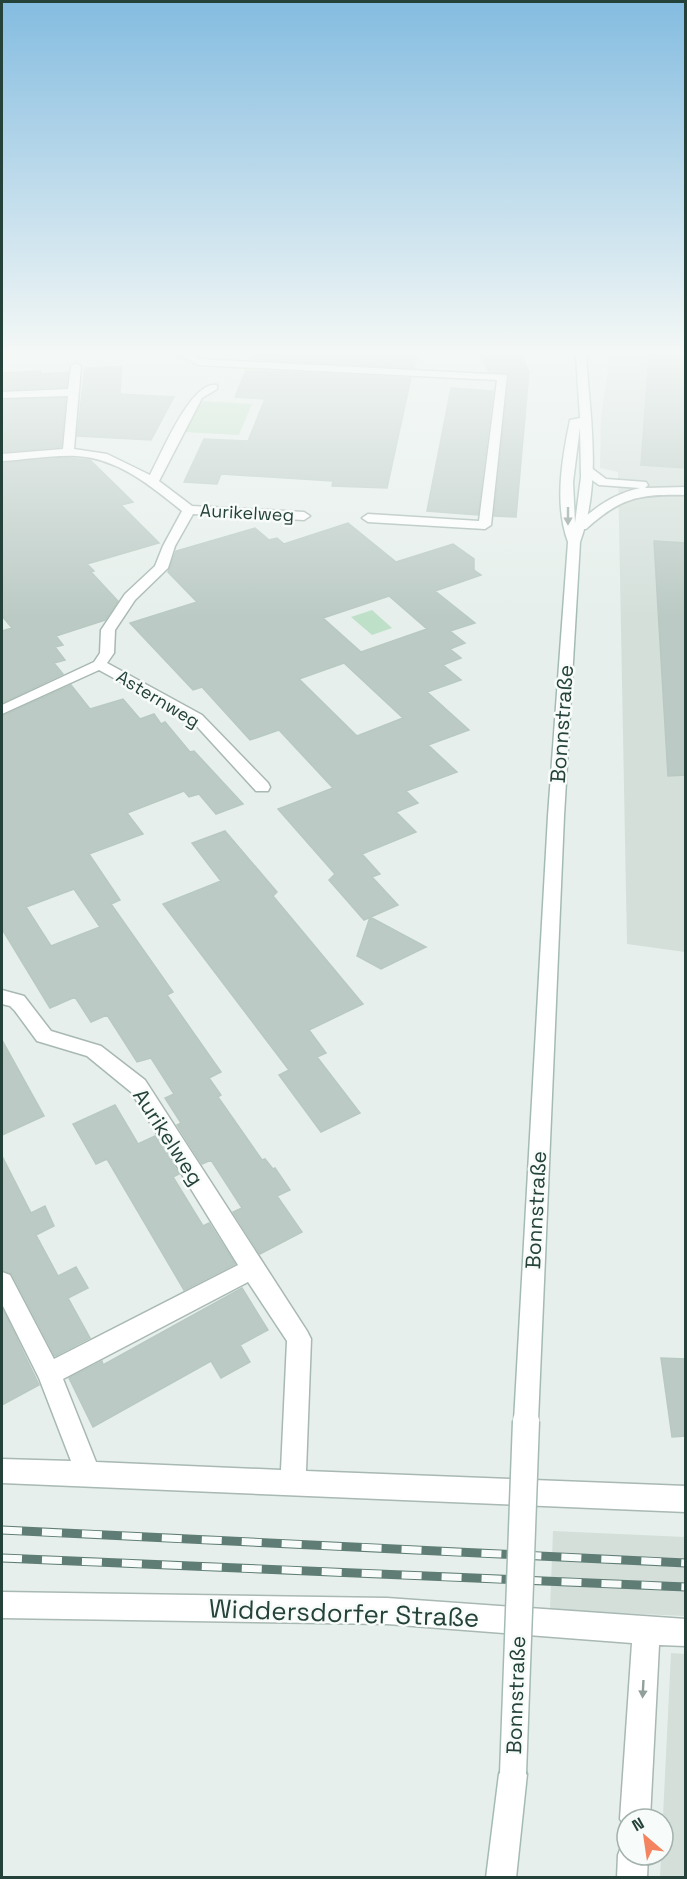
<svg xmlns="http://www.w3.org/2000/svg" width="687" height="1879" font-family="'Space Grotesk',sans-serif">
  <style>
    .built { fill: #d4dfda }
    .green { fill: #bfe0c8 }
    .building { fill: #bbcac4; stroke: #b8c9c2; stroke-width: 1.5; fill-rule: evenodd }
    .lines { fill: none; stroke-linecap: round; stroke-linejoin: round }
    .minor-casing { stroke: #a8b8b2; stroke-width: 3 }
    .secondary-casing { stroke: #a4bbb3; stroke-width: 3 }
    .minor { fill: #fff; fill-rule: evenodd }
    .secondary { fill: #fff; fill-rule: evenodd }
    .rail-casing { stroke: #5f7d75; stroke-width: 9 }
    .rail { stroke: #f7fbf9; stroke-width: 7; stroke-dasharray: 20; stroke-linecap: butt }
    .secondary-bridge-casing { stroke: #a4bbb3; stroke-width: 29; stroke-linecap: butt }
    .secondary-bridge { stroke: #fff; stroke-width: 26 }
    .oneway { fill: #92a09c }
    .labels { text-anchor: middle; stroke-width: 5; stroke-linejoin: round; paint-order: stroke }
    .far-street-label { font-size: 18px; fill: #24423a; stroke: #f7fbf9 }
    .street-label { font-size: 21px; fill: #24423a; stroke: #f7fbf9 }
    .near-street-label { font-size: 26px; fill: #24423a; stroke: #f7fbf9 }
  </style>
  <rect width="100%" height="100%" fill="#e6efeb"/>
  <path class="built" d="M 610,355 L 685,355 L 685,952 L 627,944 L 618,472 L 600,468 L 601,417 Z
    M 553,1531 L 685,1537 L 685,1616 L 550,1610 Z
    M 671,1653 L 685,1654 L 685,1877 L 660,1877 Z"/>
  <path class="green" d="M 200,401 L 252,404 L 239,435 L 185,432 Z
    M 372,610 L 392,628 L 372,635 L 351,617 Z"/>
  <path class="building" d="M 251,355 L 417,355 L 414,368 L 250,359 Z
    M 480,355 L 521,355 L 529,372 L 516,517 L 494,516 L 509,375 L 507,373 L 489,372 Z
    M 649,355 L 686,355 L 686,468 L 641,465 Z
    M 122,366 L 120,394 L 174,397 L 151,440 L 77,436 L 85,368 Z
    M 246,370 L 411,378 L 387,488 L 332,486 L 333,481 L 221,474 L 217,484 L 184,482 L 204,439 L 248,441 L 265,399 L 235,397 Z
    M 41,371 L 41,374 L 68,372 L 66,387 L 2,390 L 2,373 Z
    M 451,388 L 493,391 L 478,515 L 427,511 Z
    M 66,398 L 61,447 L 2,452 L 2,400 Z
    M 67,458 L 90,460 L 133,502 L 121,505 L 159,543 L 87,564 L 94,571 L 91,572 L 118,601 L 105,620 L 56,636 L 63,645 L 55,647 L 65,660 L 54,663 L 63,674 L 2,703 L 2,631 L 12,628 L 2,616 L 2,463 Z
    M 348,523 L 396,562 L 453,544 L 474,559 L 474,570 L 481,575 L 435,591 L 475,623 L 450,631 L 465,643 L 450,649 L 461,658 L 443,665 L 461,680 L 427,692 L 469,730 L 428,745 L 457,772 L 406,791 L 418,803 L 396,812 L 416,832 L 362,854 L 380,874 L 372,877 L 398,905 L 364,920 L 329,880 L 335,874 L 278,809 L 333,788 L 279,730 L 250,740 L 202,687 L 193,690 L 130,623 L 197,602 L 168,572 L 176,551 L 255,528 L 269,540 L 277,538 L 284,544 ZM 389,596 L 427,629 L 361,652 L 323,618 ZM 344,663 L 374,691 L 403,718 L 357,736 L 299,679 Z
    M 654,541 L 686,543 L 686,775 L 668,776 Z
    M 71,685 L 90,709 L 123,699 L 140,719 L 154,714 L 161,724 L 165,722 L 190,752 L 194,751 L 243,804 L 216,814 L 199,794 L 189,797 L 184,791 L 127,813 L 143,834 L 89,854 L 120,900 L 111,904 L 173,992 L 167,995 L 221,1072 L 209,1078 L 221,1095 L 218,1097 L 262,1160 L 265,1159 L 273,1169 L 275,1168 L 290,1190 L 277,1196 L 302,1232 L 260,1254 L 233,1212 L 242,1208 L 211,1160 L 202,1164 L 177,1125 L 181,1123 L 165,1098 L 174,1094 L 151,1058 L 137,1062 L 107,1015 L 91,1022 L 75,997 L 50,1008 L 2,929 L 2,716 ZM 74,889 L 100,927 L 51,946 L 26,907 Z
    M 225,831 L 277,892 L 273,896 L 363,1004 L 309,1030 L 326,1053 L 317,1057 L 360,1113 L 321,1132 L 279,1075 L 289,1070 L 163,904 L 221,881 L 192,843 Z
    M 370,917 L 426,947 L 381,969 L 357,956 Z
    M 2,1040 L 44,1116 L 2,1135 Z
    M 115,1105 L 138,1144 L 155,1136 L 179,1174 L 173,1177 L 203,1226 L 209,1223 L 235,1264 L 184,1290 L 107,1159 L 96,1164 L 73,1124 Z
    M 2,1156 L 31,1213 L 45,1206 L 54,1226 L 36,1235 L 58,1276 L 76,1267 L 88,1288 L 68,1298 L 90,1338 L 55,1356 L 12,1274 L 2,1270 Z
    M 242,1288 L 268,1330 L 240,1345 L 250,1362 L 221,1378 L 211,1361 L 93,1427 L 69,1378 L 102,1361 L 103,1365 Z
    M 2,1308 L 39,1385 L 2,1405 Z
    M 661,1358 L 686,1359 L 686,1436 L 672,1437 Z"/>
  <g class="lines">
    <defs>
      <path id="minor" d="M 181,355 L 194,355 L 200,359 L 507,375 L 491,525 L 485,529 L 368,522 L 362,518 L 368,514 L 479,521 L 497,380 L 198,365 Z
        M 76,363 L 81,366 L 74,449 L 107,454 L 150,475 C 161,455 191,380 217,385 L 217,389 L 202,398 L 159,481 L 192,506 L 304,512 L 310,516 L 304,520 L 193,514 L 175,546 L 168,568 L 135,600 L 115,630 L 114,653 L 107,663 L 202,715 L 268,783 L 270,787 L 268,791 L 256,791 L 192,721 L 99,670 L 2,714 L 2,705 L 94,662 L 100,653 L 101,630 L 125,594 L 155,566 L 163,546 L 182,511 C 151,486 118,458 76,456 C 51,455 26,460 2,461 L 2,454 L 63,449 L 68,396 L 2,398 L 2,392 L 68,389 L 71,366 Z
        M 582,467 L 590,467 L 606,479 L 646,482 L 648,485 L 645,488 L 686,487 L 686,495 C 640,494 621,497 586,529 L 578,529 L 578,523 C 597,506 614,494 640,488 L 599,485 L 582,473 Z
        M 2,990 L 24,996 L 51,1031 L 101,1046 L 145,1080 L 307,1331 L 311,1339 L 306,1471 L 686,1486 L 686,1512 L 2,1483 L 2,1459 L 71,1461 L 39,1378 L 2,1304 L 2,1272 L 10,1275 L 54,1359 L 238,1265 L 131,1092 L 87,1056 L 37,1041 L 15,1011 L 10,1006 L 2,1004 ZM 248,1282 L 287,1341 L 281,1470 L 96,1462 L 63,1379 Z
        M 2,1592 L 387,1598 L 686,1619 L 686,1646 L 659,1645 L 650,1819 L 627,1819 L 627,1830 L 620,1819 L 632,1643 L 387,1624 L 2,1618 Z
        M 627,1843 L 627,1855 L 648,1855 L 647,1878 L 617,1878 L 618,1855 L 622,1844 Z"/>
      <path id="secondary" d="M 576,355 L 586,355 C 590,417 602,482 580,542 L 564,816 L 538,1421 L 535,1429 L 526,1433 L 517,1429 L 514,1421 L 548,816 L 568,542 C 554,504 562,459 570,420 L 580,418 ZM 580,427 L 581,477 L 575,523 L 573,482 Z
        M 513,1760 L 523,1764 L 527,1774 L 516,1878 L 486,1878 L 499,1774 L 503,1764 Z"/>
    </defs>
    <use href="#minor" class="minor-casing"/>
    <use href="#secondary" class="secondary-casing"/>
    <use href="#minor" class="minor"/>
    <use href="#secondary" class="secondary"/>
    <defs>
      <path id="rail" d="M 2,1530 L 686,1563
        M 2,1558 L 686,1587"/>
    </defs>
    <use href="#rail" class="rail-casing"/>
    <use href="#rail" class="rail"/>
    <defs>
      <path id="secondary-bridge" d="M 513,1774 L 526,1421"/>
    </defs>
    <use href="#secondary-bridge" class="secondary-bridge-casing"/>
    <use href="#secondary-bridge" class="secondary-bridge"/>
  </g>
  <defs><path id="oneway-solid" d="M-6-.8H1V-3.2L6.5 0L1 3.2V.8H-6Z" transform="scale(1.5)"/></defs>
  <g class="oneway">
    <use href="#oneway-solid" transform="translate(568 516) rotate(90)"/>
    <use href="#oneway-solid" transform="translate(643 1689) rotate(93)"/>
  </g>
  <linearGradient id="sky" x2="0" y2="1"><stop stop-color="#84bce0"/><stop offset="0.57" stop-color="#f4f8f6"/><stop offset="1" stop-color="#f4f8f6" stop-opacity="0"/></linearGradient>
  <rect width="687" height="618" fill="url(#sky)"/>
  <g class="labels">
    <g class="far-street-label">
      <text transform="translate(247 513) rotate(3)" y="6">Aurikelweg</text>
      <text transform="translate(158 699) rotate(31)" y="6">Asternweg</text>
    </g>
    <g class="street-label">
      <text transform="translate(562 724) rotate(-86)" y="7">Bonnstraße</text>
      <text transform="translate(168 1137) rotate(57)" y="7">Aurikelweg</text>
      <text transform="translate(536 1210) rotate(-87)" y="7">Bonnstraße</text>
      <text transform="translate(516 1695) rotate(-88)" y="7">Bonnstraße</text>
    </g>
    <g class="near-street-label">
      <text transform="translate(344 1613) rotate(2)" y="9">Widdersdorfer Straße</text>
    </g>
  </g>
  <rect width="687" height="1879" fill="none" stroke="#24423a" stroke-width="6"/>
  <g transform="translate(645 1837) rotate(331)"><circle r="28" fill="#f7fbf9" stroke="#a3b1ad" stroke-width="1.5"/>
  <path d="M0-4.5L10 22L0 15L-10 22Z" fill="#f4845f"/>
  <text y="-9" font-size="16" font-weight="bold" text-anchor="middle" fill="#24423a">N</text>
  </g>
</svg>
